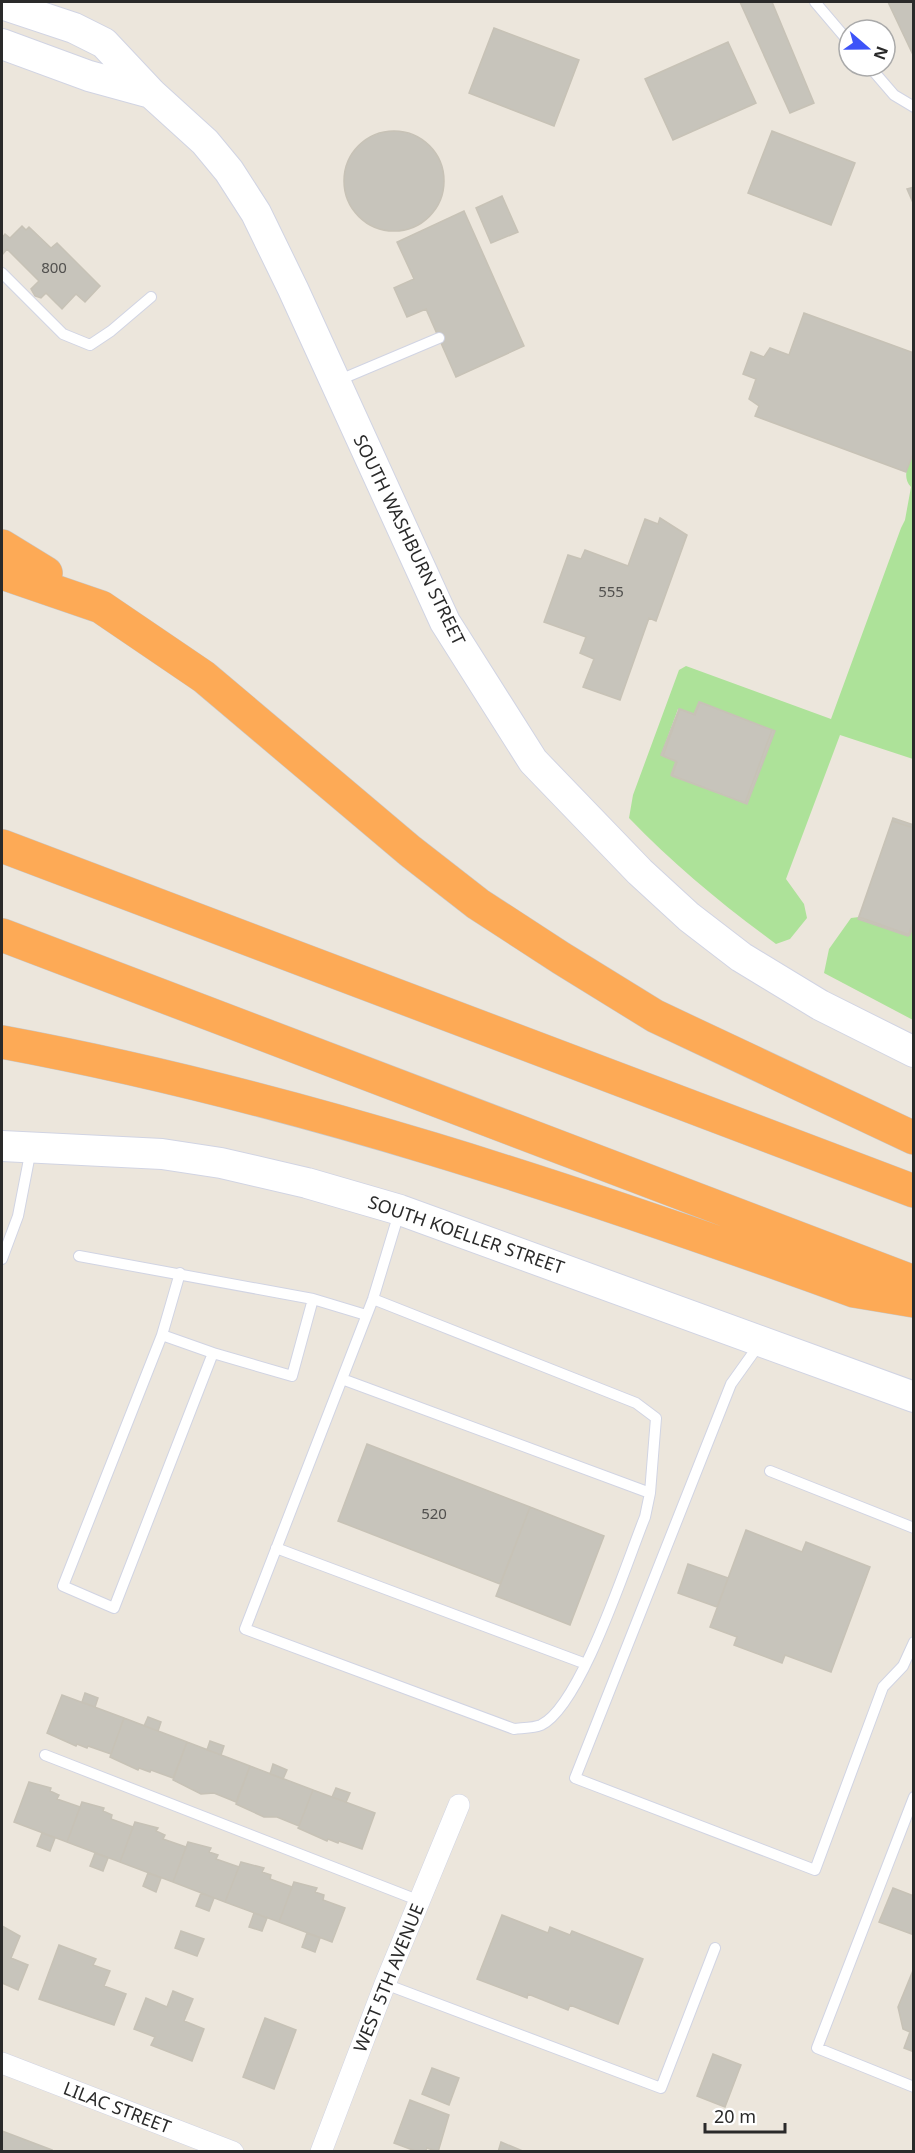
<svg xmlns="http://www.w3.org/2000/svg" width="915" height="2153" font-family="'Noto Sans',sans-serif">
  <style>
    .green { fill: #ade299; fill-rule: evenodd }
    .building { fill: #c7c4bb; stroke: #c7c2b6; stroke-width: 1.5 }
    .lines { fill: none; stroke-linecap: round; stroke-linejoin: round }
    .lane-casing { stroke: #d1d4e3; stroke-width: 12 }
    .street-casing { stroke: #d1d4e3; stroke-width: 22 }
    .secondary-casing { stroke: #d1d4e3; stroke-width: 32 }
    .highway-casing { stroke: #c8c8c8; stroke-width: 34 }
    .lane { stroke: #fff; stroke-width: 10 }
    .street { stroke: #fff; stroke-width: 21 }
    .secondary { stroke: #fff; stroke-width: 30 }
    .highway { stroke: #fdaa56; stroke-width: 33 }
    .labels { text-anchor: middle; stroke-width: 5; stroke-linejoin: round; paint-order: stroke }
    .number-label { font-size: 15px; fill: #51504e }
    .street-label { font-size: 18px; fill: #2a2a2a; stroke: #fff }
  </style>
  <rect width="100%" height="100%" fill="#ece6dc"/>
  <path class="green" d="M 913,451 L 913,759 L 840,735 L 786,879 L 804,904 L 807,918 L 790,939 L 776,944 C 723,905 674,865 629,818 L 633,795 L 679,670 L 686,666 L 831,719 L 901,528 L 905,520 L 911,487 C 901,476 909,464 913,451 ZM 700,703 L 775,731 L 747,804 L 671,775 L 676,761 L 661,755 L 678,709 L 695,715 Z
    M 859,917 L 913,924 L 913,1020 L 824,973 L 829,949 L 851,918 Z"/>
  <path class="building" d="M 740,2 L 772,2 L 814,103 L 790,113 Z
    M 888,2 L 914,2 L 914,57 Z
    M 494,28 L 579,60 L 554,126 L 469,93 Z
    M 728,42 L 756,103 L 673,140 L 645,79 Z
    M344 181a50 50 0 1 1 100 0a50 50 0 1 1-100 0Z
    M 772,131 L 855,163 L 831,225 L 748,193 Z
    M 914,187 L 914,205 L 907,189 Z
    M 502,196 L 518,232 L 491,243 L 476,208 Z
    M 464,211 L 524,346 L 456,377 L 426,309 L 407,317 L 394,288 L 414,279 L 397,242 Z
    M 22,226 L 26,230 L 29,227 L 51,248 L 57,243 L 100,286 L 85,302 L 76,294 L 62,309 L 46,293 L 41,298 L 35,296 L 31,289 L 39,281 L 7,249 L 2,255 L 2,238 L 5,234 L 10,238 Z
    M 804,313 L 914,353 L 914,451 L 906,472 L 755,416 L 759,406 L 749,399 L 756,379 L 743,374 L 751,352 L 764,357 L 770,348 L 789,355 Z
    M 660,518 L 687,535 L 656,621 L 649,618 L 620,700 L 583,687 L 594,659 L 580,653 L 586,637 L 544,622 L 568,555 L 581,559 L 585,550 L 628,566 L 645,519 L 658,524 Z
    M 699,702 L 772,730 L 745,803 L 672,776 L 677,762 L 663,756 L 680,709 L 694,714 Z
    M 700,702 L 775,731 L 747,804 L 671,775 L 676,761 L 661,755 L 679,709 L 695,715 Z
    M 893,818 L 914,825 L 914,924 L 910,935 L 859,917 Z
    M 892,821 L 914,828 L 914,920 L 908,936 L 858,919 Z
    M 367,1444 L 530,1507 L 500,1584 L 338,1521 Z
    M 530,1507 L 604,1536 L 570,1625 L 496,1596 Z
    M 746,1530 L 802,1552 L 806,1542 L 870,1567 L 831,1672 L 785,1655 L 782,1663 L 734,1645 L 737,1637 L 710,1627 Z
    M 688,1564 L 728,1578 L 717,1607 L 678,1593 Z
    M 85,1693 L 98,1698 L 95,1707 L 82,1702 Z
    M 62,1695 L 124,1718 L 111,1754 L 88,1746 L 87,1748 L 77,1744 L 76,1746 L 47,1733 Z
    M 148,1717 L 161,1722 L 158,1731 L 144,1726 Z
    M 124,1718 L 187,1742 L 173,1778 L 151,1770 L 150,1772 L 139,1768 L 138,1770 L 110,1757 Z
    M 210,1741 L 224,1746 L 221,1755 L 207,1750 Z
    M 187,1742 L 250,1766 L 236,1802 L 214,1793 L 201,1794 L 173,1780 Z
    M 273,1764 L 287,1770 L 283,1779 L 270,1774 Z
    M 250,1766 L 313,1790 L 299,1826 L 277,1817 L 264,1817 L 236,1804 Z
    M 29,1782 L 51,1788 L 50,1791 L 59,1795 L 57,1799 L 80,1807 L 67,1842 L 14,1822 Z
    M 336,1788 L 350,1793 L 346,1802 L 332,1797 Z
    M 313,1790 L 375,1813 L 362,1849 L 339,1841 L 338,1843 L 328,1839 L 327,1841 L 298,1828 Z
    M 82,1802 L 104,1808 L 103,1811 L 112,1815 L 111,1819 L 133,1827 L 120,1862 L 67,1842 Z
    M 135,1822 L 158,1828 L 156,1831 L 165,1835 L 163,1839 L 186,1847 L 173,1882 L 120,1862 Z
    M 42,1833 L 55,1838 L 50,1851 L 37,1846 Z
    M 188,1842 L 211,1848 L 209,1852 L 218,1855 L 216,1859 L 239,1867 L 225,1902 L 173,1882 Z
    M 95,1853 L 108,1858 L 103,1871 L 90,1866 Z
    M 241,1862 L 264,1868 L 262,1872 L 271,1875 L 270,1879 L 292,1887 L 279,1922 L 225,1902 Z
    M 148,1873 L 161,1878 L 156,1892 L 143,1886 Z
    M 294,1882 L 317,1888 L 315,1892 L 324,1895 L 323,1900 L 345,1908 L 332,1942 L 279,1922 Z
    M 893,1888 L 914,1896 L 914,1935 L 879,1922 Z
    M 201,1893 L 214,1898 L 209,1911 L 196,1906 Z
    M 254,1913 L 267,1918 L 262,1931 L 249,1927 Z
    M 502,1915 L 548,1933 L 550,1927 L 570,1935 L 572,1931 L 643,1959 L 618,2024 L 570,2005 L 568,2010 L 528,1994 L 527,1998 L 477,1979 Z
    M 2,1926 L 20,1936 L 11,1958 L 28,1965 L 18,1990 L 2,1983 Z
    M 181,1931 L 204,1939 L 197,1956 L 175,1948 Z
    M 307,1933 L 320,1938 L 315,1952 L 302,1947 Z
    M 59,1945 L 96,1959 L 93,1965 L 110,1971 L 104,1986 L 126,1994 L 114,2025 L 39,1999 Z
    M 914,1968 L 914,2052 L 904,2048 L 910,2032 L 903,2029 L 898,2007 Z
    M 173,1991 L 193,1999 L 184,2021 L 204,2029 L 192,2061 L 151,2045 L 155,2037 L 134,2029 L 146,1998 L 167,2007 Z
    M 265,2018 L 296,2030 L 274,2089 L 243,2077 Z
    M 713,2054 L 741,2065 L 725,2107 L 697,2096 Z
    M 432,2068 L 459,2078 L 449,2105 L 422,2094 Z
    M 410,2100 L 449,2115 L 438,2152 L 427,2148 L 425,2152 L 418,2152 L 394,2143 Z
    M 2,2131 L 52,2150 L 51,2152 L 2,2152 Z
    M 501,2142 L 525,2152 L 498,2152 Z"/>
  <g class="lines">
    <defs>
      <path id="lane" d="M 815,2 L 849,42
        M 869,66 L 894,95 L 914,107
        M 2,273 L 63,334 L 90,345 L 111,331 L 151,297
        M 337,381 L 439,338
        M 79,1256 L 313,1299 L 366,1315
        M 2,1259 L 18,1216 L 31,1149
        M 180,1273 L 162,1335 L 213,1353
        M 373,1299 L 636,1403 L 656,1418 L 650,1493 L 645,1517 C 627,1561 581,1706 541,1725 C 534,1728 522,1728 514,1729 L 245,1629 L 373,1299 L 399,1213
        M 162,1335 L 63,1586 L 114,1608 L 213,1353 L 292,1376 L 313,1299
        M 761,1342 L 731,1384 L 575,1778 L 815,1870 L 883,1687 L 903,1666 L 914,1642
        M 342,1379 L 650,1493
        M 770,1471 L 914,1528
        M 276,1548 L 586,1664
        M 45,1755 L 420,1901
        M 914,1797 L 817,2048 L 914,2087
        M 385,1984 L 661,2088 L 715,1948"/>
      <path id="street" d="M 2,2063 L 233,2152
        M 321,2152 L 385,1984 L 459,1805"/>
      <path id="secondary" d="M 2,4 L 74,28 L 104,43 L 151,93 L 205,142 L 229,171 L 256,213 L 293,289 L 445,622 L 533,761 L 640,872 L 689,917 L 741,957 L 820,1005 L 914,1052
        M 2,44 L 89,76 L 151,93
        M 2,1146 L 162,1154 L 221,1163 L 307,1183 L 400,1210 L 914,1397"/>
      <path id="highway" d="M 2,546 L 46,573
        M 2,573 L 101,607 L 204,677 L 410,851 L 478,904 L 561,958 L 655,1016 L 914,1138
        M 2,846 L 914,1191
        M 2,935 L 914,1282
        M 2,1042 C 293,1096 575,1190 854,1291 L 914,1301"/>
    </defs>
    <use href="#lane" class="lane-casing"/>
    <use href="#street" class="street-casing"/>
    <use href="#secondary" class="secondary-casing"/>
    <use href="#highway" class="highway-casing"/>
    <use href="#lane" class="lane"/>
    <use href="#street" class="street"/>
    <use href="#secondary" class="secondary"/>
    <use href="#highway" class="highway"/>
  </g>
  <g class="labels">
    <g class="number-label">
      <text x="54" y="273">800</text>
      <text x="611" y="597">555</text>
      <text x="434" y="1519">520</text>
    </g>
    <g class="street-label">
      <text transform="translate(409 540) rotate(64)" y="6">SOUTH WASHBURN STREET</text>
      <text transform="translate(466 1235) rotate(19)" y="6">SOUTH KOELLER STREET</text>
      <text transform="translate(389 1978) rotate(-68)" y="6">WEST 5TH AVENUE</text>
      <text transform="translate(117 2108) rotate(21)" y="6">LILAC STREET</text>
    </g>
  </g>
  <rect width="915" height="2153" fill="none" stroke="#2a2a2a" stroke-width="6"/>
  <g transform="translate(867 48) rotate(110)"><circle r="28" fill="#ffffff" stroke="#aaaaaa" stroke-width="1.5"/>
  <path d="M0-4.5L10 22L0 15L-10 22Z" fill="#3d53f8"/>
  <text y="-9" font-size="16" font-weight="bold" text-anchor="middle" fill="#2a2a2a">N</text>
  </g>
  <path d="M705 2123v9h80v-9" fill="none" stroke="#2a2a2a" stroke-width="3"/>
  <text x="714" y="2123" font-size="18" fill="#2a2a2a" stroke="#ffffff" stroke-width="4.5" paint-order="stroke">20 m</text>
</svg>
